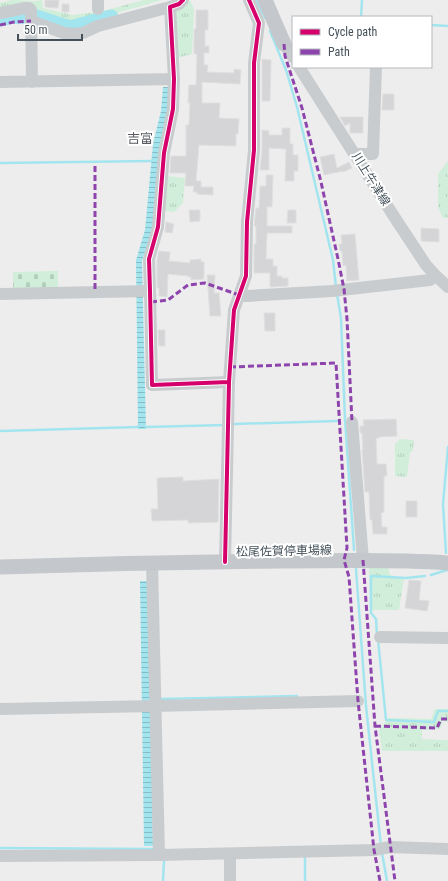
<svg xmlns="http://www.w3.org/2000/svg" width="448" height="881" font-family="'Roboto Condensed','Noto Sans JP',sans-serif">
  <style>
    .grass { fill: url(#grass-tufts) }
    .cemetery { fill: url(#cemetery-stones) }
    .water { fill: url(#water-rules) }
    .lines { fill: none; stroke-linecap: round; stroke-linejoin: round }
    .stream { stroke: #a3e5ee; stroke-width: 2.5 }
    .river { stroke: #a3e5ee; stroke-width: 15 }
    .building { fill: #d5d5d7; stroke: #dfdfe0 }
    .minor { stroke: #c9ccce; stroke-width: 12 }
    .major { stroke: #c4c8cc; stroke-width: 15 }
    .quiet { stroke: #8e44ad; stroke-width: 3; stroke-dasharray: 6 3; stroke-linecap: butt }
    .cycleway-casing { stroke: #fff; stroke-width: 6 }
    .cycleway { stroke: #d6006c; stroke-width: 4 }
    .labels { text-anchor: middle; stroke-width: 4; stroke-linejoin: round; paint-order: stroke }
    .street-label { font-size: 12px; fill: #44515a; stroke: #fff }
    .neighbourhood-label { font-size: 13px; fill: #595d61; stroke: #fff }
  </style>
  <defs>
    <pattern id="grass-tufts" width="24" height="20" patternUnits="userSpaceOnUse"><rect width="24" height="20" fill="#d0eed9"/><path d="M3 7l-1-3M5 7V3M7 7l1-3M15 17l-1-3M17 17v-4M19 17l1-3" fill="none" stroke="#b4cebc"/></pattern>
    <pattern id="cemetery-stones" width="16" height="16" patternUnits="userSpaceOnUse"><rect width="16" height="16" fill="#d0eed9"/><path d="M2 7V4a2 2 0 0 1 4 0v3zM10 15v-3a2 2 0 0 1 4 0v3z" fill="#b4cebc"/></pattern>
    <pattern id="water-rules" width="6" height="5" patternUnits="userSpaceOnUse"><rect width="6" height="5" fill="#a3e5ee"/><path d="M0 2.5h6" fill="none" stroke="#86bcc4"/></pattern>
  </defs>
  <rect width="100%" height="100%" fill="#eeeded"/>
  <path class="grass" d="M 12,0 L 35,1 L 42,0 L 43,8 L 73,15 L 103,11 L 144,0 L 162,0 L 71,26 L 40,15 L 24,11 L 0,16 L 0,3 Z
    M 190,0 L 194,9 L 192,54 L 177,58 L 175,11 Z
    M 448,161 L 448,218 L 443,218 L 438,207 L 438,174 Z
    M 166,176 L 185,178 L 183,203 L 174,212 L 165,211 Z
    M 400,439 L 414,440 L 413,451 L 410,452 L 407,477 L 395,476 L 395,444 Z
    M 369,567 L 388,567 L 390,575 L 404,578 L 399,610 L 370,610 Z
    M 435,709 L 448,709 L 448,722 L 443,721 L 440,729 L 422,730 L 422,739 L 448,740 L 448,751 L 382,751 L 379,730 L 388,718 L 431,719 Z"/>
  <path class="cemetery" d="M 58,271 L 58,290 L 13,291 L 13,272 Z"/>
  <path class="water" d="M 163,87 L 169,87 L 168,112 L 152,231 L 142,261 L 146,429 L 138,429 L 136,260 L 145,230 L 153,144 L 161,111 Z
    M 140,581 L 149,581 L 153,846 L 144,846 Z"/>
  <g class="lines">
    <path class="stream" d="M 256,0 L 265,18
      M 361,17 L 362,0
      M 431,25 L 448,26
      M 270,31 L 286,70 L 297,107 L 333,260 L 336,287
      M 0,163 L 152,161
      M 337,294 L 341,318 L 345,419 L 354,550
      M 234,424 L 337,421
      M 146,427 L 225,425
      M 0,431 L 138,427
      M 446,553 L 443,504 L 448,447
      M 356,569 L 366,706 L 381,846
      M 431,575 L 447,570
      M 377,635 L 376,619 L 371,613 L 371,576 L 406,578 L 425,576
      M 378,639 L 386,720 L 434,722 L 438,711 L 448,711
      M 160,699 L 297,696
      M 0,848 L 154,849
      M 382,853 L 387,881
      M 163,881 L 164,861
      M 305,881 L 305,858"/>
    <path class="river" d="M 0,19 L 13,16 L 36,17 L 70,28 L 111,17"/>
  </g>
  <path class="building" d="M 45,0 L 59,0 L 58,8 L 45,7 Z
    M 62,4 L 69,4 L 69,12 L 62,12 Z
    M 196,10 L 208,10 L 208,30 L 205,30 L 205,46 L 209,46 L 209,53 L 204,53 L 204,65 L 208,65 L 207,72 L 234,73 L 234,69 L 241,70 L 240,84 L 202,82 L 202,103 L 220,103 L 219,118 L 239,119 L 238,134 L 236,134 L 236,146 L 199,145 L 196,181 L 201,181 L 201,187 L 213,187 L 213,195 L 197,194 L 197,192 L 193,192 L 194,186 L 185,186 L 186,173 L 170,173 L 171,156 L 186,156 L 186,125 L 189,125 L 190,103 L 188,103 L 189,85 L 196,85 L 197,54 L 194,54 L 194,29 L 196,29 Z
    M 262,59 L 271,60 L 270,101 L 262,101 Z
    M 383,94 L 394,94 L 394,110 L 382,110 Z
    M 340,117 L 363,117 L 363,133 L 350,133 L 350,123 L 345,126 Z
    M 282,128 L 290,128 L 290,144 L 293,144 L 293,155 L 298,155 L 298,171 L 294,171 L 294,181 L 285,181 L 286,149 L 269,148 L 269,170 L 260,170 L 262,150 L 262,130 L 269,131 L 269,135 L 282,135 Z
    M 334,154 L 337,168 L 349,162 L 352,168 L 343,172 L 343,171 L 324,175 L 320,157 Z
    M 266,175 L 273,175 L 272,207 L 267,207 L 267,226 L 292,226 L 292,233 L 267,233 L 266,259 L 273,259 L 273,266 L 277,266 L 277,276 L 282,276 L 282,278 L 288,278 L 288,286 L 270,287 L 270,273 L 254,273 L 254,244 L 256,244 L 256,226 L 254,226 L 256,208 L 259,208 L 260,186 L 266,186 Z
    M 189,210 L 200,210 L 200,221 L 190,222 Z
    M 288,210 L 296,210 L 296,223 L 287,223 Z
    M 166,222 L 174,224 L 172,233 L 165,232 Z
    M 421,228 L 439,229 L 439,242 L 421,241 Z
    M 355,234 L 359,280 L 347,281 L 346,265 L 343,266 L 342,251 L 340,251 L 339,244 L 342,244 L 341,235 Z
    M 159,251 L 170,252 L 169,261 L 190,263 L 190,260 L 201,259 L 201,262 L 204,262 L 204,279 L 191,280 L 191,277 L 188,277 L 188,276 L 168,274 L 167,297 L 159,296 L 159,288 L 157,288 L 157,260 Z
    M 207,275 L 215,275 L 214,293 L 219,293 L 221,316 L 210,316 Z
    M 264,313 L 275,313 L 275,331 L 265,331 Z
    M 158,330 L 165,330 L 165,346 L 159,346 Z
    M 396,419 L 397,436 L 379,437 L 380,438 L 376,438 L 377,464 L 386,464 L 387,476 L 384,476 L 384,512 L 381,513 L 382,527 L 387,527 L 387,534 L 373,534 L 372,520 L 370,520 L 369,492 L 365,492 L 362,450 L 363,450 L 362,433 L 360,433 L 360,426 L 364,426 L 363,420 Z
    M 183,477 L 183,481 L 219,479 L 218,522 L 188,523 L 188,520 L 152,521 L 151,509 L 158,509 L 157,478 Z
    M 406,501 L 417,501 L 417,517 L 406,517 Z
    M 409,580 L 421,581 L 419,600 L 429,601 L 427,611 L 405,608 Z"/>
  <g class="lines">
    <path class="minor" d="M 183,0 L 179,4 L 170,7 L 174,79 L 173,109 L 164,153 L 158,227 L 149,259 L 150,291 L 152,385 L 229,382
      M 98,9 L 98,0
      M 0,13 L 25,8 L 29,8 L 31,10 L 32,82
      M 31,21 L 64,33 L 74,34 L 83,33 L 98,26 L 170,7
      M 284,44 L 293,57
      M 299,67 L 395,218 L 426,265 L 436,276 L 448,287
      M 0,82 L 174,79
      M 355,154 L 373,154 L 376,67
      M 0,294 L 150,291
      M 239,295 L 246,296 L 332,291 L 430,280 L 436,276
      M 352,422 L 363,560
      M 225,562 L 229,382 L 234,310 L 246,276 L 247,222 L 254,150 L 254,63 L 259,23 L 249,0
      M 152,563 L 159,855
      M 380,637 L 448,638
      M 0,709 L 155,706 L 358,701
      M 0,856 L 159,855 L 374,850 L 390,847 L 448,849
      M 230,881 L 230,854"/>
    <path class="major" d="M 265,0 L 284,44
      M 0,567 C 93,564 186,562 279,561 C 335,561 392,559 448,563"/>
    <path class="quiet" d="M 0,25 L 14,22 L 31,21
      M 284,44 L 285,56 L 302,108 L 321,182 L 338,259 L 344,289 L 347,319 L 352,422
      M 95,166 L 95,292
      M 151,302 L 168,300 L 188,285 L 205,283 L 239,295
      M 230,367 L 336,363 L 347,548 L 344,560 L 349,577 L 358,701 L 374,850 L 380,881
      M 363,560 L 375,726 L 395,881
      M 375,726 L 437,728 L 441,719 L 448,719"/>
    <defs>
      <path id="cycleway" d="M 183,0 L 179,4 L 170,7 L 174,79 L 173,109 L 164,153 L 158,227 L 149,259 L 150,291 L 152,385 L 229,382
        M 225,562 L 229,382 L 234,310 L 246,276 L 247,222 L 254,150 L 254,63 L 259,23 L 249,0"/>
    </defs>
    <use href="#cycleway" class="cycleway-casing"/>
    <use href="#cycleway" class="cycleway"/>
  </g>
  <g class="labels">
    <g class="street-label">
      <text transform="translate(371 179) rotate(58)" y="4">川上牛津線</text>
      <text transform="translate(284 551) rotate(-1)" y="4">松尾佐賀停車場線</text>
    </g>
    <g class="neighbourhood-label">
      <text x="140" y="143">吉富</text>
    </g>
  </g>
  <rect x="292" y="16" width="140" height="52" fill="#ffffff" stroke="#b4b9bd"/>
  <rect x="300" y="29" width="20" height="6" fill="#d6006c" stroke="#b4b9bd"/>
  <text x="328" y="36" font-size="12" fill="#44515a">Cycle path</text>
  <rect x="300" y="49" width="20" height="6" fill="#8e44ad" stroke="#b4b9bd"/>
  <text x="328" y="56" font-size="12" fill="#44515a">Path</text>
  <path d="M18 34v6h64v-6" fill="none" stroke="#44515a" stroke-width="2"/>
  <text x="24" y="34" font-size="12" fill="#44515a" stroke="#ffffff" stroke-width="3" paint-order="stroke">50 m</text>
</svg>
